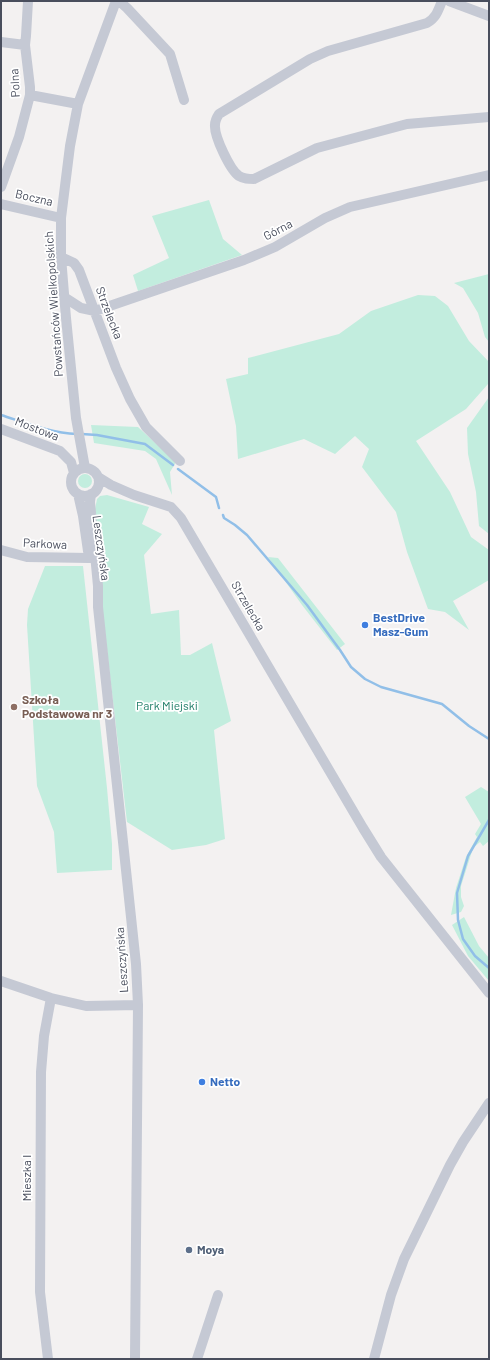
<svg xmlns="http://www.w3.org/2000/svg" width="490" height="1360" font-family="Barlow,sans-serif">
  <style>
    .green { fill: #c2edde }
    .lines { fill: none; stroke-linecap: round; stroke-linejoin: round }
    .stream { stroke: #91bfe8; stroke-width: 2.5 }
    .minor { stroke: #c5c9d4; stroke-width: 10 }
    .shop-dot { fill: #3f7fe0; stroke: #fff; stroke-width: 1.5 }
    .education-dot { fill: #8d6e63; stroke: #fff; stroke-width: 1.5 }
    .service-dot { fill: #5c6f8a; stroke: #fff; stroke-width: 1.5 }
    .labels { text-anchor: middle; stroke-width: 3.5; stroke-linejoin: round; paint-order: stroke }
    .street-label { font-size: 12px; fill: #494e5d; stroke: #fff }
    .shop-label { font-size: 12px; font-weight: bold; fill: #366cbe; stroke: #fff; text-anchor: start }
    .education-label { font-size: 12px; font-weight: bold; fill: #785e54; stroke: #fff; text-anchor: start }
    .park-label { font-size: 12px; fill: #1c7c65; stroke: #fff }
    .service-label { font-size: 12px; font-weight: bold; fill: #4e5e75; stroke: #fff; text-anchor: start }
  </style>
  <rect width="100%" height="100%" fill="#f3f1f1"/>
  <path class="green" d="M 209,200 L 223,239 L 242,255 L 138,291 L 133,275 L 169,258 L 152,216 Z
    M 489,274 L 489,342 L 485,337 L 478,313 L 463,288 L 454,283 Z
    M 418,295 L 435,296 L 448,306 L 469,341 L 489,362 L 488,384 L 466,409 L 416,441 L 450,492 L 471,537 L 489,550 L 489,580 L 453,601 L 469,630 L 445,612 L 428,609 L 407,552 L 396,512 L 362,467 L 369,449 L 355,436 L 335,454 L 304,439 L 238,459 L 236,426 L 226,379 L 248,374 L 248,358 L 339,334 L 371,311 Z
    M 489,397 L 489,534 L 479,526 L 476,492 L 468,454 L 467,428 Z
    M 91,425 L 138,427 L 176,462 L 170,472 L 172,495 L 156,459 L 145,451 L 94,443 Z
    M78 481a7 7 0 1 1 14 0a7 7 0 1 1-14 0Z
    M 107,495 L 149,507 L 142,524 L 162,534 L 144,555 L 151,614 L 179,610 L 181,655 L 190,655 L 212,643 L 231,721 L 214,730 L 225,839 L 206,845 L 172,850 L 127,822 L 102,606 L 95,509 L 97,499 L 100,496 Z
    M 268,557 L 278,558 L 345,644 L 337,650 L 302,605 Z
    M 45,566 L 83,566 L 107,788 L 112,844 L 112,870 L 57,873 L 54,832 L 37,786 L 27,625 L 28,609 Z
    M 481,787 L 489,792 L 489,841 L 483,846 L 480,842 L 473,848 L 461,886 L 461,897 L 464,906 L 461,912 L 451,915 L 456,888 L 466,857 L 477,837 L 475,834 L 481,824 L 465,797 Z
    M 464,917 L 479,946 L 489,958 L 489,981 L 468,956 L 452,925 Z"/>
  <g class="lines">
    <path class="stream" d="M 1,415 C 26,423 50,433 77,434
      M 82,434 L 97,435 L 145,444 L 173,465
      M 178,469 L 216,497 L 219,508
      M 223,515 L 224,518 L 235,525 L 247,535 L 307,605 L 340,650 L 351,667 L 365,679 L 381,687 L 442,704 L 469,726 L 489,739
      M 489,820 L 468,856 L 457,893 L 458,920 L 463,939 L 475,956 L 489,968"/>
    <path class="minor" d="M 119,1 L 127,8 L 170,54 L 184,100
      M 442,1 C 438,11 436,18 427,23 L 328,51 L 310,59 L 219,114 C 217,117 215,120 215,125 C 214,136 230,170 239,176 C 244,179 248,179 254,179 L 317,148 L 407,124 L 489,117
      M 449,1 L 489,16
      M 1,42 L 25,45
      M 30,95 L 78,104
      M 1,187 L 19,137 L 30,95 L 30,87 L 25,45 L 26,36 L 28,1
      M 1,204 L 61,218
      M 61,257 L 74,263 L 79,270 L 116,368 L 130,399 L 146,427 L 180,461
      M 64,297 L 81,308 L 95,311 L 244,260 L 275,247 L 325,218 L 350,207 L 489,175
      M 1,429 L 60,451 L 71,462 L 74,473
      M 85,468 L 76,418 L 66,318 L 61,257 L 61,218 L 70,146 L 78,104 L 116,1
      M71 482a14 14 0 1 1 28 0a14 14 0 1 1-28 0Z
      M 98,477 L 111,485 L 134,495 L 171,507 L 181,518 L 363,828 L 381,857 L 489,993
      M 78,494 L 83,516 L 88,551
      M 91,494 L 90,502 L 98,586 L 98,607 L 136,964 L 138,1005 L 135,1359
      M 1,550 L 27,557 L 89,558
      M 1,981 L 51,998 L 86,1006 L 138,1005
      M 48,1359 L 40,1292 L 41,1072 L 44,1036 L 51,998
      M 197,1359 L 218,1295
      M 374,1359 L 391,1295 L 404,1259 L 450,1165 L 463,1142 L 489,1103"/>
  </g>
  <g class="shop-dot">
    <circle cx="365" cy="625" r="4"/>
    <circle cx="202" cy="1082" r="4"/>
  </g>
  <circle class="education-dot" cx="14" cy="707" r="4"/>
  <circle class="service-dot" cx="189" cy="1250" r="4"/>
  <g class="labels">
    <g class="street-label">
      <text transform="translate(15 83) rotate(-93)" y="4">Polna</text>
      <text transform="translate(34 198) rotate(13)" y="4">Boczna</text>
      <text transform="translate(278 230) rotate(-28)" y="4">Górna</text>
      <text transform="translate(54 304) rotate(-94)" y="4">Powstańców Wielkopolskich</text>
      <text transform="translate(109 313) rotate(69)" y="4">Strzelecka</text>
      <text transform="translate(37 429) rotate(21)" y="4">Mostowa</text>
      <text transform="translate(45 544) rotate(3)" y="4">Parkowa</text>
      <text transform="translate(101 548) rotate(82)" y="4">Leszczyńska</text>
      <text transform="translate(248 606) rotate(60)" y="4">Strzelecka</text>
      <text transform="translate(122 960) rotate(-94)" y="4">Leszczyńska</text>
      <text transform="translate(27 1178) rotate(-90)" y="4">Mieszka I</text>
    </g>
    <g class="shop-label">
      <text x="373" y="622">BestDrive<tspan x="373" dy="14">Masz-Gum</tspan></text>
      <text x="210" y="1086">Netto</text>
    </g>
    <g class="education-label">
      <text x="22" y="704">Szkoła<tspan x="22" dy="14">Podstawowa nr 3</tspan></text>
    </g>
    <g class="park-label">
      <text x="167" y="710">Park Miejski</text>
    </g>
    <g class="service-label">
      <text x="197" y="1254">Moya</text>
    </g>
  </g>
  <rect width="490" height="1360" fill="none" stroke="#494e5d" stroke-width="4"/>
</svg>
